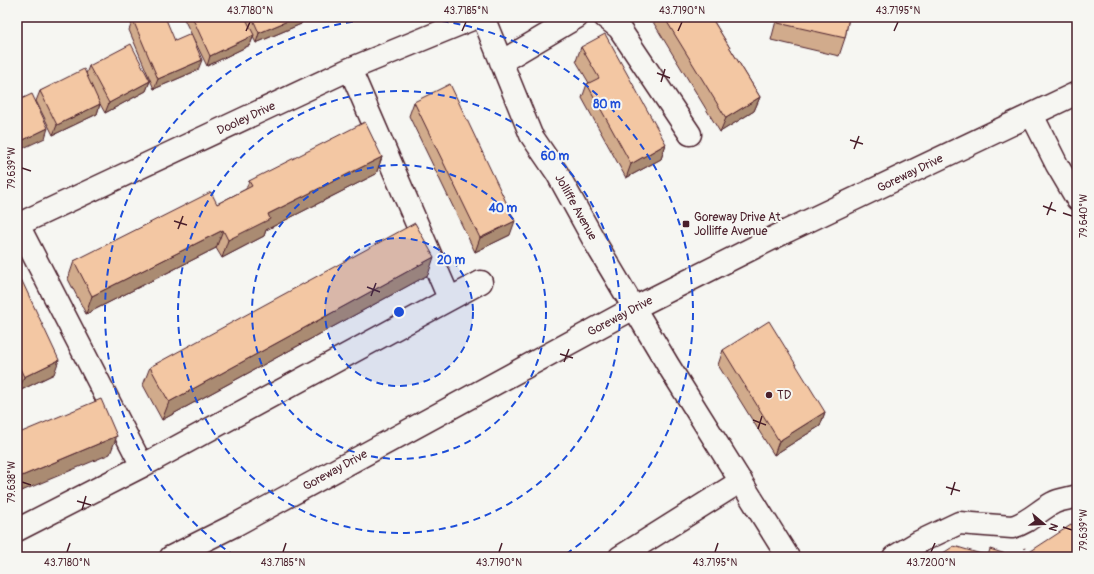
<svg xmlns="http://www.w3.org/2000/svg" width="1094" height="574" font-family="Pangolin,sans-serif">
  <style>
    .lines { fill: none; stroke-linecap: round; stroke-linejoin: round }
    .minor-casing { stroke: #4a1f2b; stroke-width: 25 }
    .major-casing { stroke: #4a1f2b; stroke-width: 25 }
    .path { stroke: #4a1f2b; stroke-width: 2.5; stroke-dasharray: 1 3; stroke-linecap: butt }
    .minor { stroke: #f6f6f2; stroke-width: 22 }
    .major { stroke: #f6f6f2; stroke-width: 22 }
    .wall { fill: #d1ab8c; stroke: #4a1f2b }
    .shaded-wall { fill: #aa8b72; stroke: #4a1f2b }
    .building { fill: #f3c7a3; stroke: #4a1f2b }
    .ticks { fill: none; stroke: #4a1f2b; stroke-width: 1.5 }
    .ring { fill: none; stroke: #1d4ed8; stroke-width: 2; stroke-dasharray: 7 5 }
    .poi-dot { fill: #4a1f2b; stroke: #f6f6f2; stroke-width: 1.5 }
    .labels { text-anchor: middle; stroke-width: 4; stroke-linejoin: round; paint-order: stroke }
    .street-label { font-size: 12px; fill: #4a1f2b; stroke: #f6f6f2 }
    .poi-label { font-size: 12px; fill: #4a1f2b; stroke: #f6f6f2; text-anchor: start }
    .centre { fill: #1d4ed8; stroke: #f6f6f2; stroke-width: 2 }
    .ring-label { font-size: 12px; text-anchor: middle; font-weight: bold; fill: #1d4ed8; stroke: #f6f6f2; stroke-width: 4; stroke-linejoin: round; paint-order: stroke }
    .neatline { fill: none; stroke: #4a1f2b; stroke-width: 1.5 }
    .ticks-label { font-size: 10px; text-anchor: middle; fill: #4a1f2b }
  </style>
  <rect width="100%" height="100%" fill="#f6f6f2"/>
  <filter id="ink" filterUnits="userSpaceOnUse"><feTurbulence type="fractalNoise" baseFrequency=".025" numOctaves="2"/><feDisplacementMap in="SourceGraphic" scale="8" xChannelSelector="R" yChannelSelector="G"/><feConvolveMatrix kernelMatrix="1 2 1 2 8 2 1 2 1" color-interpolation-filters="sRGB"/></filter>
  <g filter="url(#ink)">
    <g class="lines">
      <defs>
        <path id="minor" d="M 483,17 L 531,135 L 557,173 L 596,244 L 668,365 L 788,557
          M 605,17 L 619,28 L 690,134
          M 501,62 L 577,17
          M 350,69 L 449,298
          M 1032,115 L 1057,165 L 1077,199
          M 17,225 L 350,69 L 477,17
          M 18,225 L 142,466
          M 17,530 L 142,466 L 481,282
          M 620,557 L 741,481
          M 894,557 L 919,542 L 959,523 L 1012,527 C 1028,523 1038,511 1053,503 C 1060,499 1069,499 1077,496"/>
        <path id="major" d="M 171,557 L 235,525 L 634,308 L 787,231 L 1077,93"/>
      </defs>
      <use href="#minor" class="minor-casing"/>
      <use href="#major" class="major-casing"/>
      <path class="path" d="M 1024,548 L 1029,557"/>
      <use href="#minor" class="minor"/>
      <use href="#major" class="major"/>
    </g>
    <path class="wall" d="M 183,17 L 303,17 L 301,24 L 256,43 L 253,37 L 250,45 L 207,66 Z
      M 650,17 L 711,17 L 760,97 L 754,111 L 720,132 Z
      M 777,17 L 849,17 L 845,38 L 839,56 L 771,40 Z
      M 133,20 L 175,41 L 198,70 L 154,89 L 129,30 Z
      M 581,47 L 666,144 L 661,159 L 626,178 L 582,98 L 587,84 L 589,83 L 576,61 Z
      M 89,66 L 150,81 L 146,91 L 105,113 L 100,104 L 97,114 L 53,135 L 36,101 L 40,91 L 86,74 Z
      M 414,102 L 510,235 L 475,252 L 409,116 Z
      M 382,157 L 376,174 L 266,230 L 264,236 L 222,258 L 216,248 L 86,314 L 68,279 L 74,261 L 217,204 L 246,189 L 249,181 Z
      M 428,275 L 162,420 L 143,385 L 150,367 Z
      M 17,284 L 54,374 L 19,391 L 17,387 Z
      M 723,350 L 825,412 L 820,426 L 774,455 L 718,365 Z"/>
    <path class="shaded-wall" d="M 297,17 L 303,17 L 301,24 L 256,43 L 259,33 Z
      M 254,35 L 250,45 L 207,66 L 210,56 Z
      M 202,60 L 198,70 L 154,89 L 158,79 Z
      M 150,81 L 146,91 L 105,113 L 109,103 Z
      M 760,97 L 754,111 L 720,132 L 726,118 Z
      M 100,104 L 97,114 L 53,135 L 57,125 Z
      M 48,128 L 45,138 L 17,151 L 17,143 Z
      M 666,144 L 661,159 L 626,178 L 631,164 Z
      M 382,157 L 376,174 L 266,230 L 264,236 L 222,258 L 228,240 L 268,214 Z
      M 515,221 L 510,235 L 475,252 L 480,238 Z
      M 223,230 L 216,248 L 86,314 L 92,296 Z
      M 434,257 L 428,275 L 162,420 L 169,402 Z
      M 59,360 L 54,374 L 19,391 L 24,377 Z
      M 825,412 L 820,426 L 774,455 L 779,441 Z
      M 117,436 L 110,454 L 17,493 L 17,478 Z"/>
    <path class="building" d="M 140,17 L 165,17 L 175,41 L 191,34 L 202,60 L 158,79 L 133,20 Z
      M 192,17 L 245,17 L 254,35 L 210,56 Z
      M 252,17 L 297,17 L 259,33 Z
      M 664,17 L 711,17 L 760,97 L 726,118 Z
      M 779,17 L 849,17 L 845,38 L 778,23 Z
      M 605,34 L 666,144 L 631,164 L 587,84 L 599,78 L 581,47 Z
      M 131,44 L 150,81 L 109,103 L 89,66 Z
      M 84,69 L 100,104 L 57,125 L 40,91 Z
      M 450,84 L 515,221 L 480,238 L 414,102 Z
      M 32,94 L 48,128 L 17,143 L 17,101 Z
      M 365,122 L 382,157 L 268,214 L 270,219 L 228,240 L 223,230 L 92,296 L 74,261 L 211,192 L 217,204 L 252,186 L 249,181 Z
      M 415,223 L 434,257 L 169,402 L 150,367 Z
      M 22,281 L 59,360 L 24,377 L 17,362 L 17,284 Z
      M 769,321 L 825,412 L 779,441 L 723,350 Z
      M 101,399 L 117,436 L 17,478 L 17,434 Z
      M 1077,521 L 1077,557 L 1020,557 L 1031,551 Z
      M 954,546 L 988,556 L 990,549 L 1015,557 L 937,557 Z"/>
  </g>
  <path class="ticks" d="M 246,31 L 250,22M 462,31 L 466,22M 678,31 L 682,22M 894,31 L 898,22M 657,73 L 670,78M 661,82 L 665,69M 850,140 L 863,144M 854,149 L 859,136M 22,168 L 31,171M 1043,206 L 1056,211M 1063,213 L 1072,216M 1047,215 L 1052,202M 174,221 L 187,225M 178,229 L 183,216M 367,287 L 380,292M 371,296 L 376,283M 560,354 L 573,358M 564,362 L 569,349M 753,420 L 766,425M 758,429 L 762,416M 22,482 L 31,485M 946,487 L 960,491M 951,495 L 955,482M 77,501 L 91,505M 82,510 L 86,496M 1063,527 L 1072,530M 67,552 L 70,543M 283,552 L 286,543M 499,552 L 502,543M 715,552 L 718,543M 931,552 L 935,543"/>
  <circle cx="399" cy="312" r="74" fill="#1d4ed8" fill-opacity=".12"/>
  <g class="ring">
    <circle cx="399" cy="312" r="74"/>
    <circle cx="399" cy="312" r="147"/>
    <circle cx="399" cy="312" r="221"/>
    <path d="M235 556A294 294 0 1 1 563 556"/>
  </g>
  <g class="poi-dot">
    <rect x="682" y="220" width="8" height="8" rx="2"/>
    <circle cx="769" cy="395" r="4"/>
  </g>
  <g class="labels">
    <g class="street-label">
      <text transform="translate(246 118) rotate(-25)" y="4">Dooley Drive</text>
      <text transform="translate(910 173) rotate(-26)" y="4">Goreway Drive</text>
      <text transform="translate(576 207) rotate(61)" y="4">Jolliffe Avenue</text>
      <text transform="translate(620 316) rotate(-28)" y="4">Goreway Drive</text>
      <text transform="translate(335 470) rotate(-29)" y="4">Goreway Drive</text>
    </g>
    <g class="poi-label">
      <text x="694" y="221">Goreway Drive At<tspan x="694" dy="14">Jolliffe Avenue</tspan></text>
      <text x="777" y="399">TD</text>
    </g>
  </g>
  <circle cx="399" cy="312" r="6" class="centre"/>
  <g class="ring-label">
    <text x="607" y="108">80 m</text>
    <text x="555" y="160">60 m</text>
    <text x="503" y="212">40 m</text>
    <text x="451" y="264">20 m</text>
  </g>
  <rect width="1094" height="574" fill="none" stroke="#f6f6f2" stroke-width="44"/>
  <g transform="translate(1044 524) rotate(109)" stroke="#f6f6f2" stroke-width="3" paint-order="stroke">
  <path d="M0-3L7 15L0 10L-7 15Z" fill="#4a1f2b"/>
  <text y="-6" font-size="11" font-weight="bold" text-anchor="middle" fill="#4a1f2b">N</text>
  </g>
  <rect x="22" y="22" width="1050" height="530" class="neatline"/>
  <g class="ticks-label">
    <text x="250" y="14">43.7180°N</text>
    <text x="466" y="14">43.7185°N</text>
    <text x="682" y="14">43.7190°N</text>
    <text x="898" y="14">43.7195°N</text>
    <text transform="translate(11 168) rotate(-90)" y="4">79.639°W</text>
    <text transform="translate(1083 216) rotate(-90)" y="4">79.640°W</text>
    <text transform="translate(11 482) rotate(-90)" y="4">79.638°W</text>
    <text transform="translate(1083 530) rotate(-90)" y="4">79.639°W</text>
    <text x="67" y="566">43.7180°N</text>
    <text x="283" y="566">43.7185°N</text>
    <text x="499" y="566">43.7190°N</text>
    <text x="715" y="566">43.7195°N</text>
    <text x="931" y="566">43.7200°N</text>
  </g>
</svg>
